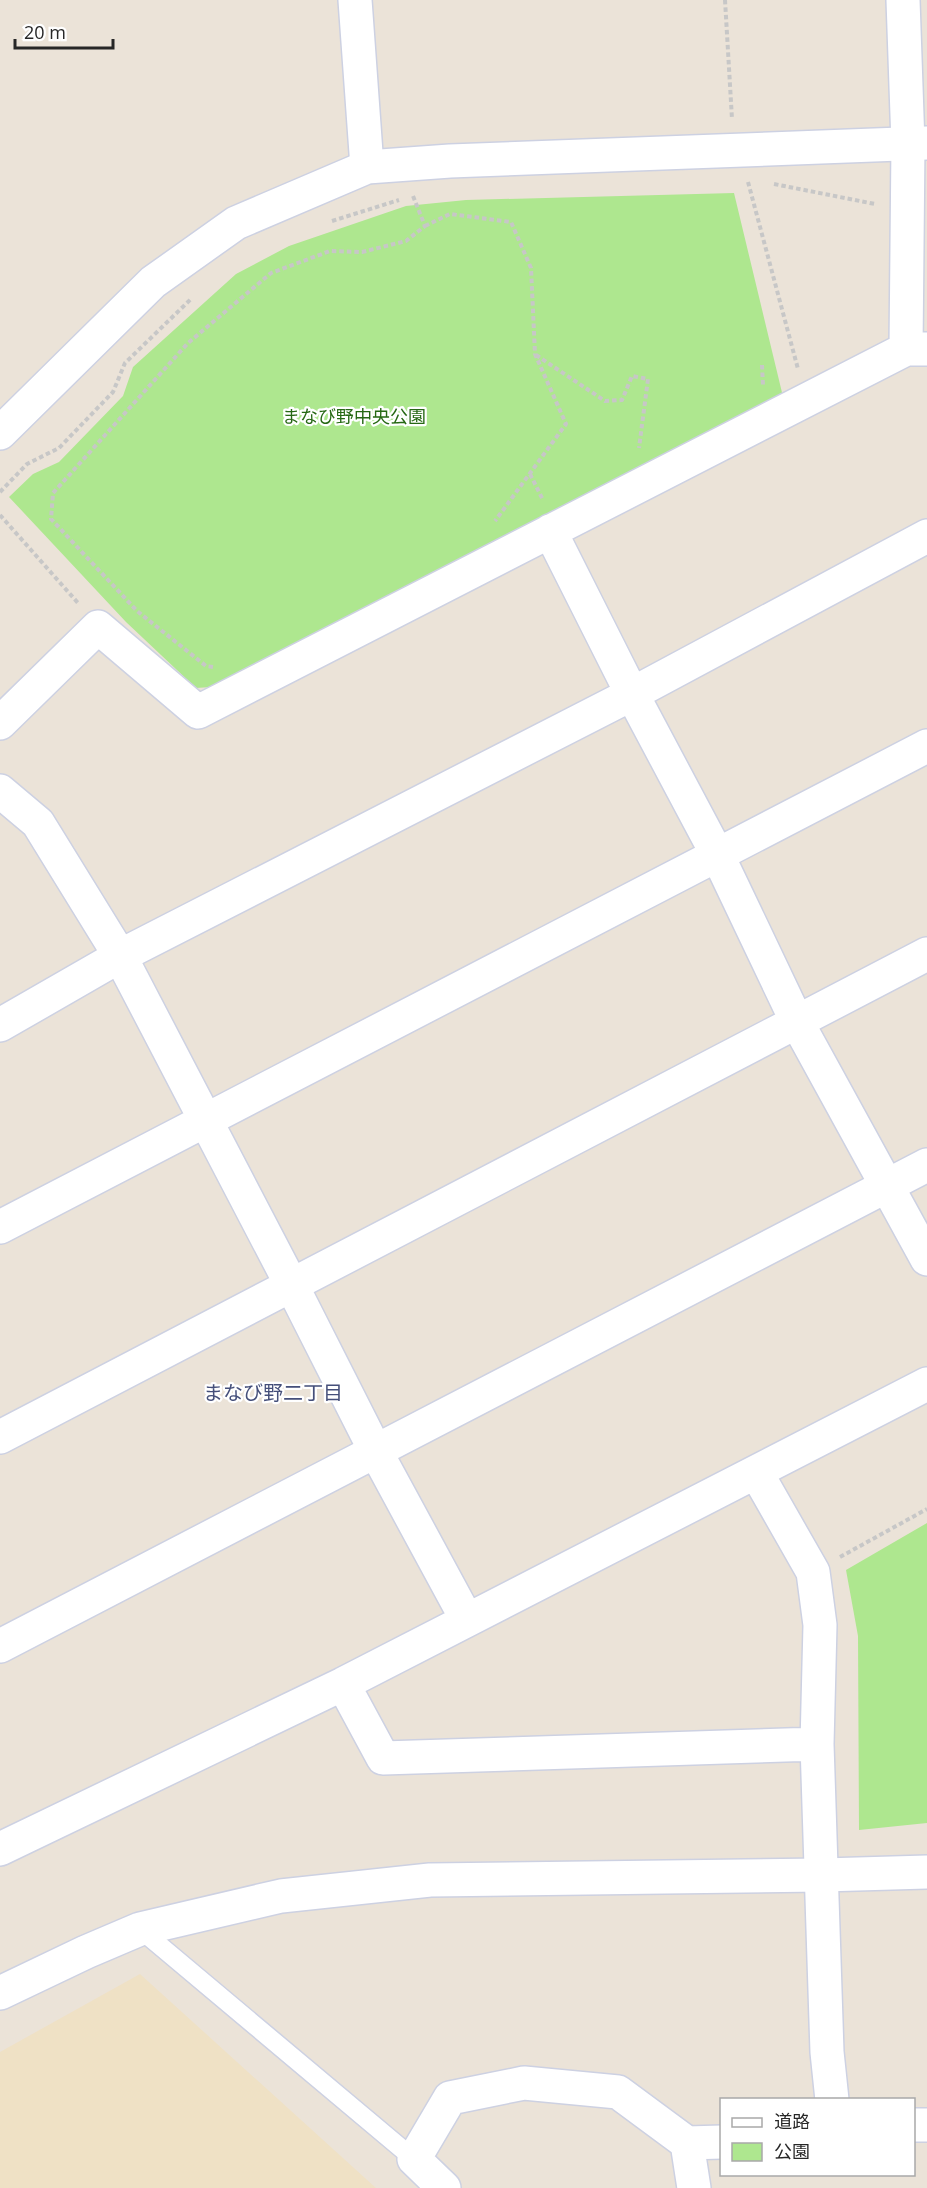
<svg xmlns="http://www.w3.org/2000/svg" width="927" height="2188" font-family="'Open Sans','Noto Sans JP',sans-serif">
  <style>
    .education { fill: #efe1c5 }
    .park { fill: #aee78f }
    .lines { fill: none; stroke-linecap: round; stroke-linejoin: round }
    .lane-casing { stroke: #cdd1e2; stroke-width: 21 }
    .street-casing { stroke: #cdd1e2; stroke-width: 36 }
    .secondary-casing { stroke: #cdd1e2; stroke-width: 36 }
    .path { stroke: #c7c7c7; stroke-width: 4; stroke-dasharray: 4.5 3; stroke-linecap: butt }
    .lane { stroke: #fff; stroke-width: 18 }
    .street { stroke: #fff; stroke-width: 33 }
    .secondary { stroke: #fff; stroke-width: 33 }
    .labels { text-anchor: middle; stroke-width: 4.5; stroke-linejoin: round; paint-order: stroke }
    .park-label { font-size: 18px; fill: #266814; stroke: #fff }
    .neighbourhood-label { font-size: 20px; fill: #454f7a; stroke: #fff }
  </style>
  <rect width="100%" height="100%" fill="#ebe3d8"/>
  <path class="education" d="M 140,1974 L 376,2188 L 0,2188 L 0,2052 Z"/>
  <path class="park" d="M 734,193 L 785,405 L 657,457 L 242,685 L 196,688 L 126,622 L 9,497 L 33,474 L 59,462 L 123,396 L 133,367 L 236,274 L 289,246 L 406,206 L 466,200 Z
    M 927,1523 L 927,1823 L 859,1830 L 858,1636 L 846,1570 Z"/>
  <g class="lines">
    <defs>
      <path id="lane" d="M 140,1929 L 414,2159"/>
      <path id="street" d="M 355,0 L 367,167
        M 903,0 L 908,144 L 906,349
        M 550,531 L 632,694 L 717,854 L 797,1022 L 927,1259
        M 0,723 L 98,627 L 198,712 L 906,349 L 927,349
        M 0,791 L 38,823 L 120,956 L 292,1286 L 375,1450 L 467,1620
        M 0,1025 L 120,956 L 632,694 L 927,536
        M 0,1227 L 927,746
        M 0,1437 L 927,954
        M 756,1472 L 813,1572 L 820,1625 L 817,1744 L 827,2052 L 832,2100
        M 0,1646 L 927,1165
        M 343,1684 L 383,1758 L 817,1744
        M 0,1849 L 343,1684 L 927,1384
        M 914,2125 L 927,2125
        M 687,2143 L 694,2188
        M 444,2188 L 414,2159 L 450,2098 L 524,2083 L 618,2092 L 687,2143 L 722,2142"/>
      <path id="secondary" d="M 0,433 L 153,282 L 236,223 L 367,167 L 450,161 L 927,143
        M 0,1993 L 86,1952 L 140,1929 L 281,1896 L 430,1880 L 823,1875 L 927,1872"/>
    </defs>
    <use href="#lane" class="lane-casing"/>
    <use href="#street" class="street-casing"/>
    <use href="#secondary" class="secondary-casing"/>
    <path class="path" d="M 725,0 L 732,119
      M 748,182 L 798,369
      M 774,184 L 875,204
      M 332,221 L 399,200
      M 425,226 L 450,214 L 511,222 L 531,268 L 535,354 L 566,424 L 495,521
      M 536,355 L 605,401 L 622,400 L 632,376 L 648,379 L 639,448
      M 762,365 L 763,386
      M 530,474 L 543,500
      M 0,492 L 27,464 L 59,448 L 113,392 L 125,363 L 191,299
      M 0,515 L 78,603
      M 213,667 L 206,666 L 137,611 L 51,519 L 53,493 L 188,343 L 271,273 L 330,251 L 362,252 L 406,241 L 425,226 L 413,196
      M 840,1557 L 927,1509"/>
    <use href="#lane" class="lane"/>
    <use href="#street" class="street"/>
    <use href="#secondary" class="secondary"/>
  </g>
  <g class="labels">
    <g class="park-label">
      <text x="354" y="423">まなび野中央公園</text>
    </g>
    <g class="neighbourhood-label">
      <text x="273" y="1400">まなび野二丁目</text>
    </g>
  </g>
  <rect x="720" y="2098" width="195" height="78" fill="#ffffff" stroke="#a9a9a9" stroke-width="1.5"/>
  <rect x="732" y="2118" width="30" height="9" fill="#ffffff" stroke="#a9a9a9" stroke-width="1.5"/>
  <text x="774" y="2128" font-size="18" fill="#272727">道路</text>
  <rect x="732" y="2143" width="30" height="18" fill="#aee78f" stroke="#a9a9a9" stroke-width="1.5"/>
  <text x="774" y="2158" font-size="18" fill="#272727">公園</text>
  <path d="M15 39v9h98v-9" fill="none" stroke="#272727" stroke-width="3"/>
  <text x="24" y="39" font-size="18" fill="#272727" stroke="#ffffff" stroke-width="4.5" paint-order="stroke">20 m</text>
</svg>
